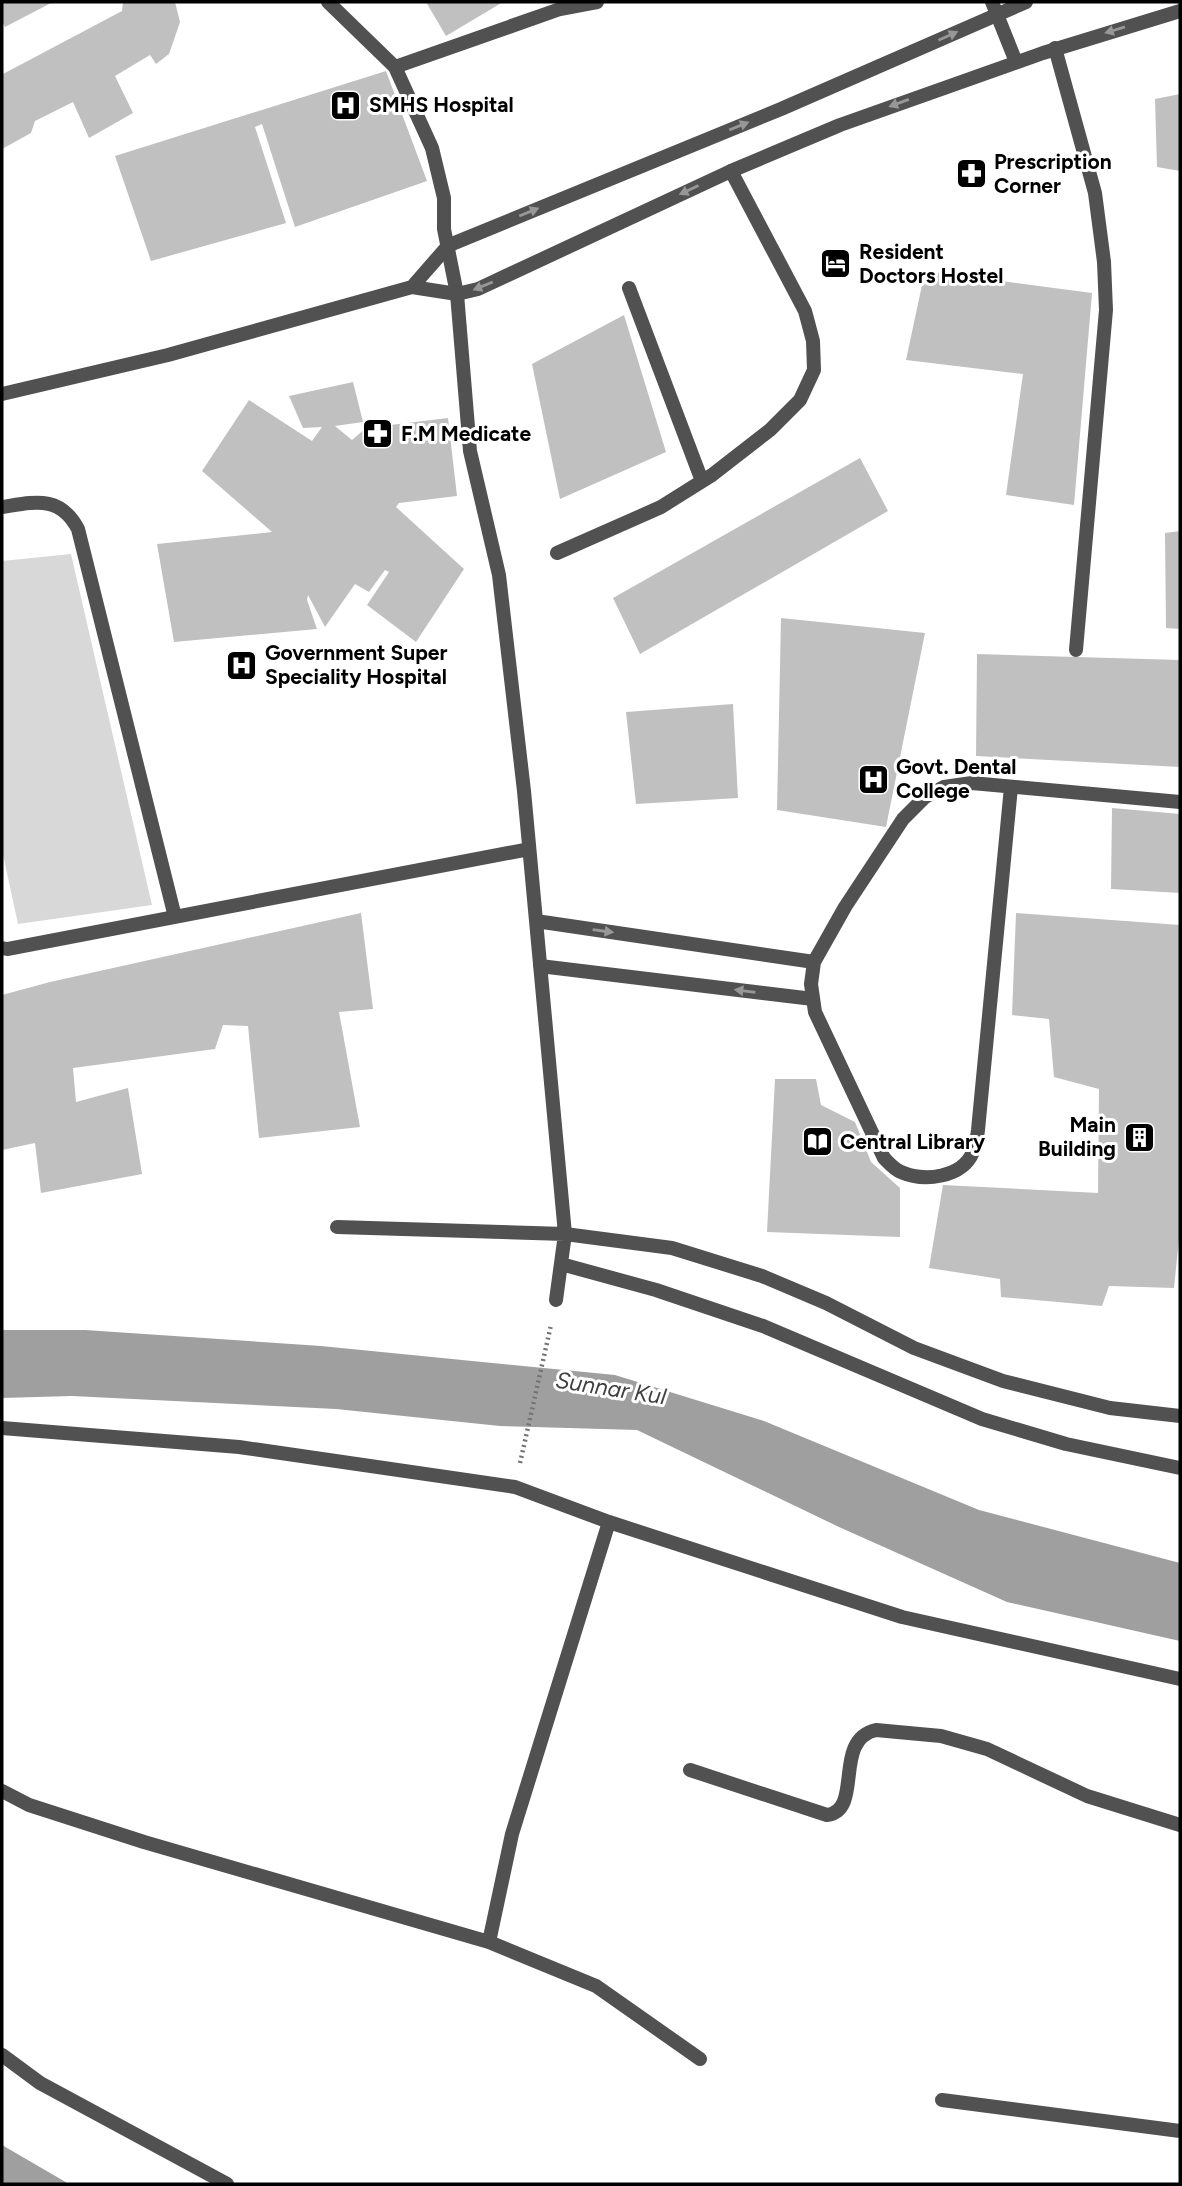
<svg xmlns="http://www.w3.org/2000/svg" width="1182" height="2186" font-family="Figtree,sans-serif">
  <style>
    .green { fill: #d8d8d8 }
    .water { fill: #9f9f9f }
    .building { fill: #c0c0c0 }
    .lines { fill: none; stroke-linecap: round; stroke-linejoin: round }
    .path { stroke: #737373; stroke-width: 4.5; stroke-dasharray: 2 3.5; stroke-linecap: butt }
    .service { stroke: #515151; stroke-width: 14 }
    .minor { stroke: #515151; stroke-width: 14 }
    .oneway { fill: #979797 }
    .labels { text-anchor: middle; stroke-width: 6; stroke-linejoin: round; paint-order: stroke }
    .poi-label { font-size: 21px; font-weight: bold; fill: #000; stroke: #fff; text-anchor: start }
    .water-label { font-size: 23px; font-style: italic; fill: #404040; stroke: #fff }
  </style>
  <rect width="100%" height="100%" fill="#fff"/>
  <path class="green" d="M 71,554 L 152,905 L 18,924 L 2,850 L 2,561 Z"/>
  <path class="water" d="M 2,1330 L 85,1330 L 321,1346 L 615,1375 L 764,1421 L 979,1510 L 1180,1563 L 1180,1641 L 1007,1602 L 839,1527 L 637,1430 L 500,1426 L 336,1409 L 72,1396 L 2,1398 Z
    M 2,2145 L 69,2184 L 2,2184 Z"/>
  <path class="building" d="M 2,2 L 53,2 L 5,27 L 2,21 Z
    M 123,2 L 175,2 L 180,22 L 169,54 L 156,64 L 150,55 L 115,76 L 133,113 L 89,138 L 73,102 L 35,121 L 31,133 L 2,149 L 2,73 L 3,74 L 122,11 Z
    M 426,2 L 503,2 L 446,36 Z
    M 386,71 L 427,181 L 295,227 L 262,124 L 255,127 L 286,223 L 151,261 L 115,156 Z
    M 1180,94 L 1180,171 L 1157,167 L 1155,99 Z
    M 925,271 L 1092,293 L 1074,505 L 1006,495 L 1023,374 L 906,360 Z
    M 624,315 L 666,452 L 560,499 L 532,364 Z
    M 353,382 L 363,422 L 335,426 L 352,440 L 366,428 L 448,418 L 457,496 L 399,503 L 396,507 L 464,569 L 416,642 L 367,605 L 389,572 L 385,570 L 369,592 L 355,584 L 325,627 L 308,595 L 307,600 L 317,629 L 174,642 L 157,544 L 272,532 L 202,471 L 249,400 L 312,441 L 322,427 L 303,428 L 289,396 Z
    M 860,458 L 888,511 L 640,654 L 613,598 Z
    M 1180,531 L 1180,629 L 1166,628 L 1165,533 Z
    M 781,618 L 925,633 L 886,827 L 777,810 Z
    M 977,654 L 1180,660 L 1180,767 L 976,756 Z
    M 733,704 L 738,798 L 636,804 L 626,712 Z
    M 1112,808 L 1180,814 L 1180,893 L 1111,889 Z
    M 361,913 L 373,1009 L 339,1012 L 360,1127 L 259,1138 L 248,1026 L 223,1025 L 215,1049 L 73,1068 L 76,1102 L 128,1088 L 142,1174 L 41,1193 L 35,1143 L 2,1150 L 2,995 L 50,982 Z
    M 1016,913 L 1180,925 L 1180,1229 L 1174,1288 L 1109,1286 L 1102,1306 L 1001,1297 L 1000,1279 L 929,1268 L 943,1185 L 1098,1193 L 1099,1089 L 1054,1077 L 1049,1019 L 1012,1015 Z
    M 775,1079 L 816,1079 L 821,1105 L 855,1122 L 871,1162 L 900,1188 L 900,1237 L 767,1232 Z"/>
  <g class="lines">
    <path class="path" d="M 520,1463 L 551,1325"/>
    <path class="service" d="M 328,2 L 395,67 L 432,148 L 444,198 L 444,229 L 457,294 L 470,451 L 499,575 L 524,791 L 565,1234 L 556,1300
      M 992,2 L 1016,62
      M 1055,48 L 1095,193 L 1104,262 L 1106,310 L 1076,650
      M 395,67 L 560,9 L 597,2
      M 629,288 L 702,481
      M 2,507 C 35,502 60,495 78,529 L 175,917
      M 557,553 L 661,507 L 712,475 L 770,430 L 800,400 L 814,370 L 813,341 L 805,311 L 731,171
      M 1011,787 L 978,1130 C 977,1137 976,1146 973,1152 C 962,1178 924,1182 901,1172 C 894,1169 889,1163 884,1158 L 815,1012 L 811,984 L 814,962 L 845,907 L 903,819 L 925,797 L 944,787 L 972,783 L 1180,802
      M 536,921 L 814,962
      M 2,948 L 7,949 L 529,849
      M 540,966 L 813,999
      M 337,1227 L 565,1234 L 672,1248 L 762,1276 L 826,1303 L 914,1348 L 1003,1381 L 1110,1408 L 1180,1416
      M 561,1264 L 656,1290 L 763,1326 L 982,1419 L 1066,1444 L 1180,1468"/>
    <path class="minor" d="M 412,287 L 447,247 L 452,244 L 781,109 L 1026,2
      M 2,394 L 168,355 L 412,287 L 457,294 L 478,289 L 731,171 L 840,125 L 1043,53 L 1180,11
      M 2,1428 L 239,1447 L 515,1487 L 609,1522 L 902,1617 L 1180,1679
      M 690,1770 L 827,1815 C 864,1810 832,1740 876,1730 L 941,1736 L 987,1749 L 1087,1796 L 1180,1825
      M 2,1791 L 29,1805 L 144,1842 L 489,1942 L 596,1986 L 700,2059
      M 489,1942 L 512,1834 L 609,1522
      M 2,2055 L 40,2083 L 227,2184
      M 942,2100 L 1180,2131"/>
  </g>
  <defs><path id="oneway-solid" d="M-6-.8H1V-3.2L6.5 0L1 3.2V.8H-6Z" transform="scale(1.75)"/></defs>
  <g class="oneway">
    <use href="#oneway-solid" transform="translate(1115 30) rotate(163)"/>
    <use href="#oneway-solid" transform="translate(948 36) rotate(-24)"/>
    <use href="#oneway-solid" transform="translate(899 103) rotate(160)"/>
    <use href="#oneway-solid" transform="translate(739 126) rotate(-22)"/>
    <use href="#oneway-solid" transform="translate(689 190) rotate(155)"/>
    <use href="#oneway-solid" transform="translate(529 212) rotate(-22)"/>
    <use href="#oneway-solid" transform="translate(483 286) rotate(158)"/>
    <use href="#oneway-solid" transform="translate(603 931) rotate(8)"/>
    <use href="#oneway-solid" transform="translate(745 991) rotate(-173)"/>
  </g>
  <defs>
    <symbol id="hospital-square" viewBox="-11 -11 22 22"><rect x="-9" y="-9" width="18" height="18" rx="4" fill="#000" stroke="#fff"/><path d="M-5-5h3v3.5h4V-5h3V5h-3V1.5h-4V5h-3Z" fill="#fff"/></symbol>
    <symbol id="pharmacy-square" viewBox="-11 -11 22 22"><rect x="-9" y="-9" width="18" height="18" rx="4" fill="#000" stroke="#fff"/><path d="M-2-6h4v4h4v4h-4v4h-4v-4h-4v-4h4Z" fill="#fff"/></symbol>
    <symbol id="hotel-square" viewBox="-11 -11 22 22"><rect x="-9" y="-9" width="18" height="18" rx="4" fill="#000" stroke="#fff"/><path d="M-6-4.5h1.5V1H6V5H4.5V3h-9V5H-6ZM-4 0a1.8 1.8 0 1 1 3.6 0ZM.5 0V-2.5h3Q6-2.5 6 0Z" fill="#fff"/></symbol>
    <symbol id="building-square" viewBox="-11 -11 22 22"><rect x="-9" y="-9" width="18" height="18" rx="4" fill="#000" stroke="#fff"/><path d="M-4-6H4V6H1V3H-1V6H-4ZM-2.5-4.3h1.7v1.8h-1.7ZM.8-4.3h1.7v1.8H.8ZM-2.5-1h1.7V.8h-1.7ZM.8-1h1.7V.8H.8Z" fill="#fff"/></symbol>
    <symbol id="library-square" viewBox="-11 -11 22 22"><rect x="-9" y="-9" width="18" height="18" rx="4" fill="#000" stroke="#fff"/><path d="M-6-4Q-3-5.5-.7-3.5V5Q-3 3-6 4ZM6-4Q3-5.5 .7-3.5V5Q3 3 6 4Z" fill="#fff"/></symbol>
  </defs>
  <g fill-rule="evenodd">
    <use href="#hospital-square" x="328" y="88" width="35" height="35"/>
    <use href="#pharmacy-square" x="954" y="156" width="35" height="35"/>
    <use href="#hotel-square" x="818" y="246" width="35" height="35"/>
    <use href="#pharmacy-square" x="360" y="416" width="35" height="35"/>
    <use href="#hospital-square" x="224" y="648" width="35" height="35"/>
    <use href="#hospital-square" x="856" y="762" width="35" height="35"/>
    <use href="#building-square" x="1122" y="1120" width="35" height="35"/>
    <use href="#library-square" x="800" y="1124" width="35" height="35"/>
  </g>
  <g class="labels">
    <g class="poi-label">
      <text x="369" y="112">SMHS Hospital</text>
      <text x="994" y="169">Prescription<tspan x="994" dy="24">Corner</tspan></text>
      <text x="859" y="259">Resident<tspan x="859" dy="24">Doctors Hostel</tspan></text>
      <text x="401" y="441">F.M Medicate</text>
      <text x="265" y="660">Government Super<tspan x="265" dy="24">Speciality Hospital</tspan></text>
      <text x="896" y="774">Govt. Dental<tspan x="896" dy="24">College</tspan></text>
      <text x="1116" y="1132" text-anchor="end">Main<tspan x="1116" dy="24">Building</tspan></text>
      <text x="840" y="1149">Central Library</text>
    </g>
    <g class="water-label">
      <text transform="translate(611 1388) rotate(9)" y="8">Sunnar Kul</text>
    </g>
  </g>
  <rect width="1182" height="2186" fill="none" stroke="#000000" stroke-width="7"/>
</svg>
